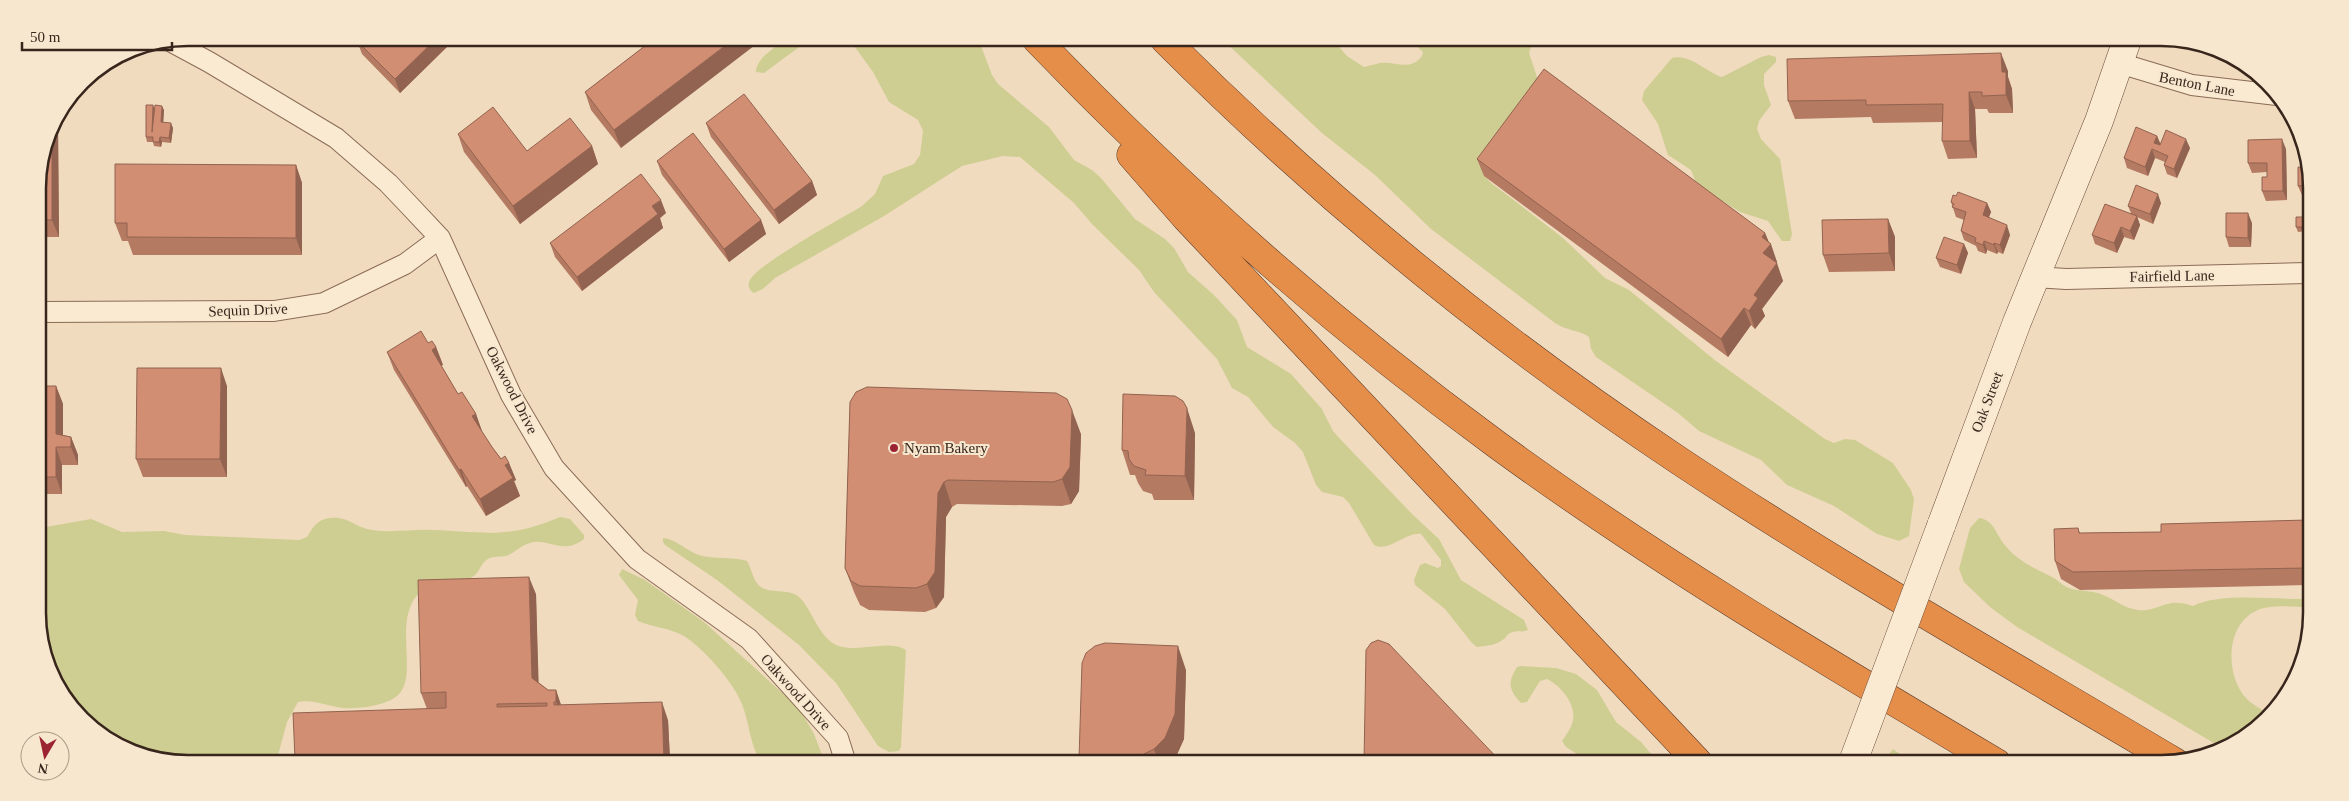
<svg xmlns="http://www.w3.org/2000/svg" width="2349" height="801" font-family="'Times New Roman',serif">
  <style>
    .green { fill: #cfce92 }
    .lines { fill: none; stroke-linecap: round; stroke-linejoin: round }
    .street-casing { stroke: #8a6b56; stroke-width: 22 }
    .secondary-casing { stroke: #6b4c39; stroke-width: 29 }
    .highway-casing { stroke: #573a2b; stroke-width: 29 }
    .street { stroke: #fbead2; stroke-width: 20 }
    .secondary { stroke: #fbead2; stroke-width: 28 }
    .highway { stroke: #e58e49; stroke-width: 28 }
    .secondary-bridge-casing { stroke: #6b4c39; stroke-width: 29; stroke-linecap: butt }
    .secondary-bridge { stroke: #fbead2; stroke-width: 28 }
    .wall { fill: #b47a62 }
    .shaded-wall { fill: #926350 }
    .building { fill: #d18e72; stroke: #926350; fill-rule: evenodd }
    .poi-dot { fill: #9c2332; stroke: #f7e7cf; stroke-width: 2 }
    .labels { text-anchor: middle; stroke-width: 4; stroke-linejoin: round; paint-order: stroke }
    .street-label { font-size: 15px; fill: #38261c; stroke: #f7e7cf }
    .poi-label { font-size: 15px; fill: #38261c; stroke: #f7e7cf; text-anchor: start }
    .rim { fill: none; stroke: #38261c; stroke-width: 2.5 }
  </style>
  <rect width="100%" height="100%" fill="#f0dbbf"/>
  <path class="green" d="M 786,39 L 810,39 L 764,73 L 756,72 C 756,58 776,47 786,39 Z
    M 849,39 L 974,40 L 981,46 L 992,75 L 998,84 L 1049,127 L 1074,160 L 1092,170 L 1101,178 L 1135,219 L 1165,239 L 1174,248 L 1188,272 L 1214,295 L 1237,320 L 1247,347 L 1291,374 L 1322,409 L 1333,431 L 1341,440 L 1413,515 L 1439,539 L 1461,580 L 1524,620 L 1528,630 C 1522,633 1519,630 1513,632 C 1508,633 1507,636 1504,639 C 1496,645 1487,646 1477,647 L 1472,643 L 1445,609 L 1415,585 L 1414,580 L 1420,565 L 1425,563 L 1438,568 L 1441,566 L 1441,560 L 1421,534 C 1405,532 1389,553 1374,545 L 1349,503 L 1343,497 L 1322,492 L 1316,485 L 1303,452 L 1295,443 L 1273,427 L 1248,397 L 1232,388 L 1217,359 L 1154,292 L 1139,270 L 1092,224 L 1074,203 L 1020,157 L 1003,156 L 962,166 L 884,216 L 775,278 L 763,289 L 754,293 C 749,290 747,286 750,280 C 756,265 842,218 862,206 L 875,194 L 883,176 L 914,164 L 920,155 L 923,131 L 918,120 L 889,102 L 873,72 Z
    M 1223,40 L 1333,40 L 1347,56 L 1364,67 C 1369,66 1375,64 1380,63 C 1397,61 1409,72 1422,56 L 1423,52 L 1411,41 L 1533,41 L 1529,53 L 1538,80 L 1483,174 L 1490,182 L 1563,238 L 1605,278 L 1629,290 L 1716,361 L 1825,439 L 1834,443 L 1845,439 L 1855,440 L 1893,463 L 1911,490 L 1914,499 L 1909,536 L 1899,541 L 1877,534 L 1834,506 L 1787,485 L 1761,460 L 1699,431 L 1678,413 L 1596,357 L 1591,349 L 1589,337 C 1580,330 1566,331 1555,323 L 1431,229 L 1375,175 L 1322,133 Z
    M 1769,55 L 1776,57 L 1776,62 L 1764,74 L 1764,85 L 1771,105 L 1759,121 L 1757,129 L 1761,139 L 1780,159 L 1792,234 L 1790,241 L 1782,241 L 1768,221 L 1740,212 L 1697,185 L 1691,170 L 1668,155 L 1658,124 L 1642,100 L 1644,91 L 1672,58 C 1690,53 1706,72 1722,77 L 1761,57 Z
    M 560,517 L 570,519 L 584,535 L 584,539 C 562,556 548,537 530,543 C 521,545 515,553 506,556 C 501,557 493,556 488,559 C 479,564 480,575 470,578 C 456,582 439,579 426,587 C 387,614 422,675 397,696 C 385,706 358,709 343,708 C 327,706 313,699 298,702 L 287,722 L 277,759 L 149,758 L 112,743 L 75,712 L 40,642 L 40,528 L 91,519 L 122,532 L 164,531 L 185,535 L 299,540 L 307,537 C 312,529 315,522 325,519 C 348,514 352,527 372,530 C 392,533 413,529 433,530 C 485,532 509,539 560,517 Z
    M 1979,518 C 1994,520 1996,534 2004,544 C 2017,561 2036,569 2054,578 C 2059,581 2062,585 2067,587 C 2075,591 2084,590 2093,592 C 2109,594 2121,608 2138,610 C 2161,612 2165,596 2193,606 C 2221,592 2274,600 2307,599 L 2307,607 C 2292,607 2270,604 2256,611 C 2225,625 2225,677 2247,699 C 2253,705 2262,710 2270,714 L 2253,732 L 2224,749 L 2017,627 L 1990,607 L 1964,582 L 1959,569 L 1970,528 Z
    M 663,538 C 676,539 687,551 699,555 C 715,560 731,556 747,561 C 752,569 753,582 761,587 C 773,595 790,587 801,599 C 813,612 820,640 839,646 C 859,653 889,639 906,650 L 901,747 L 899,751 L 889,752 L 878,746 L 836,683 L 799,645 L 717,580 L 665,545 L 663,542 Z
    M 622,569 L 645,580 L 704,622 L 799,708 L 814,734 L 824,760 L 759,759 C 750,743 749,722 742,704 C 734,683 702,646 682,635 C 669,628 652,627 638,621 L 635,615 L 638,600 L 619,575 Z
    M 1521,666 L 1556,668 L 1576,674 L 1597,690 L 1616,722 L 1641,742 L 1658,762 L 1589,762 L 1566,747 L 1562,741 C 1566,735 1572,727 1573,720 C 1576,704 1561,686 1547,679 L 1540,681 L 1527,702 L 1521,703 C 1509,690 1507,683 1517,667 Z
    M 1893,749 L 1912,763 L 1883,762 Z"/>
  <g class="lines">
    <defs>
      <path id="street" d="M 170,41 L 209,62 L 336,138 L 388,183 L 408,204 L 440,238 L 511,395 L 554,468 L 637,559 L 749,639 L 838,738 L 845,760
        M 2119,63 L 2192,85 L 2277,95
        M 2035,277 L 2066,279 L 2308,273
        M 39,312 L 274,311 L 324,303 L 405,264 L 440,238"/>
      <path id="secondary" d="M 1941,526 L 2017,322 L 2099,121 L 2126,43"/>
      <path id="highway" d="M 1037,40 C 1178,187 1332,324 1496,444 C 1656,561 1827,662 1997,763
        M 1165,40 C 1321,196 1493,337 1678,460 C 1839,567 2009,663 2175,762
        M 1131,155 L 1186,218 L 1698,762"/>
    </defs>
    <use href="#street" class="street-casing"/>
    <use href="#secondary" class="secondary-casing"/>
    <use href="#highway" class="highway-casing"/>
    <use href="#street" class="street"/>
    <use href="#secondary" class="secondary"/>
    <use href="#highway" class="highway"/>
    <defs>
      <path id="secondary-bridge" d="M 1854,759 L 1941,526"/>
    </defs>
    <use href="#secondary-bridge" class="secondary-bridge-casing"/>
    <use href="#secondary-bridge" class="secondary-bridge"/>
  </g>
  <path class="wall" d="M 654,39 L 621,148 L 591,110 L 585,92 Z
    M 357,41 L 452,42 L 400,93 L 362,54 Z
    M 2008,71 L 2008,77 L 2012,89 L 2013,113 L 1989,113 L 1987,109 L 1975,109 L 1977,158 L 1948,159 L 1942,141 L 1943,122 L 1873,123 L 1871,117 L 1795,119 L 1788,101 Z
    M 155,110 L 164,110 L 163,122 L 173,128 L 171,143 L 162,142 L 161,147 L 154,146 L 153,142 L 147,142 L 146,137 Z
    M 56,120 L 58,127 L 59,237 L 38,237 L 38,178 L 49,130 Z
    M 706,123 L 812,181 L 817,195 L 779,224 L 711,137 Z
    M 458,134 L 527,151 L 592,146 L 598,164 L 520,224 L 464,152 Z
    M 2157,136 L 2160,144 L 2190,148 L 2177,178 L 2167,174 L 2164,165 L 2165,162 L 2155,158 L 2148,176 L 2127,168 L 2124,158 Z
    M 2286,149 L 2287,200 L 2266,201 L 2262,191 L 2267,177 L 2267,172 L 2252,173 L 2248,163 Z
    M 1477,159 L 1765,233 L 1777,262 L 1776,263 L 1783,281 L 1762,309 L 1765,316 L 1755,329 L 1751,325 L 1728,357 L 1484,176 Z
    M 657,161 L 761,220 L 766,234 L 729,262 L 662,175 Z
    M 296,165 L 302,183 L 302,255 L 133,255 L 128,241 L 122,241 L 115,223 Z
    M 2309,167 L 2308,195 L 2302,195 L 2298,186 Z
    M 1956,196 L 1987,203 L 1991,212 L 1989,217 L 2010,235 L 2003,254 L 1998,252 L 1997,254 L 1987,250 L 1986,254 L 1978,251 L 1976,246 L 1964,240 L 1961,231 L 1964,220 L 1956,217 L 1951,202 Z
    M 2161,203 L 2153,224 L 2137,217 L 2140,225 L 2134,240 L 2124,237 L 2117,253 L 2095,244 L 2092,235 L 2131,213 L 2128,206 Z
    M 666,213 L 660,218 L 663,228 L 582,291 L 555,257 L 550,243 Z
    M 1888,219 L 1895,237 L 1895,271 L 1829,272 L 1823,255 Z
    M 2306,221 L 2306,231 L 2298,232 L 2296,227 Z
    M 2252,223 L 2251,247 L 2229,247 L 2226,237 Z
    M 1964,244 L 1968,253 L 1961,274 L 1940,267 L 1936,258 Z
    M 428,343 L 436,347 L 443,365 L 441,365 L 458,394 L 476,414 L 482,432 L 492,447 L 501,459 L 509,463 L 516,480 L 514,481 L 520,496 L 486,516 L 467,486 L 466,487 L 394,370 L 387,352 Z
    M 39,386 L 56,386 L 63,404 L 63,435 L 71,437 L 78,455 L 78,465 L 62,465 L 62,494 L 40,494 Z
    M 227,386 L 227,477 L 143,477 L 136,459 Z
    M 850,402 L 1081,434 L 1079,491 L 1071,504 L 1062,506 L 957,504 L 952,507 L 946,517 L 944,597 L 936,608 L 925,612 L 869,610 L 860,605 L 854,592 L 845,568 Z
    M 1195,433 L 1194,500 L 1154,500 L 1152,494 L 1143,491 L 1138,483 L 1135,475 L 1130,475 L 1122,450 Z
    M 2307,520 L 2307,585 L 2080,590 L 2061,579 L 2055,561 L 2078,528 L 2080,533 L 2161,532 Z
    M 536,594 L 538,682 L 548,690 L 556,690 L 561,705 L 668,720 L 670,760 L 295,759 L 427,709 L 421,693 Z
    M 1186,670 L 1184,739 L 1174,761 L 1080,761 L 1079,759 Z"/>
  <path class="shaded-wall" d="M 437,38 L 451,38 L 452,42 L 400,93 L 395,79 Z
    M 734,39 L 763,39 L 621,148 L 614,130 Z
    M 2001,53 L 2008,71 L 2008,77 L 2012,89 L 2013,113 L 2006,95 L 2002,72 Z
    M 1969,92 L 1975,109 L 1977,158 L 1970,141 Z
    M 153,105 L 155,110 L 152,132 Z
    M 162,106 L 164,110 L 163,127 L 161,122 Z
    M 56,120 L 58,127 L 59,237 L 52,220 L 52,126 Z
    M 171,123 L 173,128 L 171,143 L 169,138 Z
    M 2157,136 L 2161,145 L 2158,152 L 2154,143 Z
    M 160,137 L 162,142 L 161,147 L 159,142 Z
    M 2186,139 L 2190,148 L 2177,178 L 2174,169 Z
    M 2282,139 L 2286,149 L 2287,200 L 2283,191 Z
    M 592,146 L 598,164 L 520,224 L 513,206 Z
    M 2152,149 L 2155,158 L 2148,176 L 2145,167 Z
    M 296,165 L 302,183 L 302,255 L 296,238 Z
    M 812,181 L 817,195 L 779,224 L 774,210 Z
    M 2158,194 L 2161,203 L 2153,224 L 2150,214 Z
    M 661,200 L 666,213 L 660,218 L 663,228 L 582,291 L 577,277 L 652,206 Z
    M 1987,203 L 1991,212 L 1986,224 L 1983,215 Z
    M 2248,213 L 2252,223 L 2251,247 L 2248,238 Z
    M 2137,216 L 2140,225 L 2134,240 L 2130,231 Z
    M 2304,217 L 2306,221 L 2306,231 L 2305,227 Z
    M 1888,219 L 1895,237 L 1895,271 L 1889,253 Z
    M 761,220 L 766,234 L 729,262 L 724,249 Z
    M 2007,225 L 2010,235 L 2003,254 L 2000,245 Z
    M 2121,227 L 2124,237 L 2117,253 L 2114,243 Z
    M 1765,233 L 1770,245 L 1771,244 L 1777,262 L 1770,271 L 1763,253 L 1762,237 Z
    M 1984,241 L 1987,250 L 1986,254 L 1983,245 Z
    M 1994,243 L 1998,252 L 1997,254 L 1994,245 Z
    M 1964,244 L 1968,253 L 1961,274 L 1957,265 Z
    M 1777,263 L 1783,281 L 1762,309 L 1765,316 L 1755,329 L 1749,311 L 1754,295 Z
    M 1744,308 L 1751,325 L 1728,357 L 1721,339 Z
    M 436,347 L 443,365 L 438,367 L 432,350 Z
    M 221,368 L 227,386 L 227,477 L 220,459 Z
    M 56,386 L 63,404 L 63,447 L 56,434 Z
    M 1187,408 L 1195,433 L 1194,500 L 1185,476 Z
    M 1072,410 L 1081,434 L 1079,491 L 1071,504 L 1062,479 Z
    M 476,414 L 482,431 L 479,434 L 472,416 Z
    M 71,437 L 78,455 L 78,465 L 71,447 Z
    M 56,447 L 62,465 L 62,494 L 56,477 Z
    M 509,463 L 516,480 L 514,481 L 520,496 L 486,516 L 480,499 L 505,465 Z
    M 461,469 L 467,486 L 466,487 L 459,470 Z
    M 944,482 L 952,507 L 946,517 L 944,597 L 936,608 L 927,584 L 938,493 Z
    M 529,577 L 536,594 L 539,695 L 532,678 Z
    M 1178,646 L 1186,670 L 1184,739 L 1174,761 L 1158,761 L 1154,749 Z
    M 556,690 L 562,708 L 563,720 L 556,702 Z
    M 662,702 L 668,720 L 670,760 L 664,760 Z"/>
  <path class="building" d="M 359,38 L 437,38 L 395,79 L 357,41 Z
    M 654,39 L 734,39 L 614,130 L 585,92 Z
    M 2001,53 L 2002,72 L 2006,72 L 2006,95 L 1982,96 L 1982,92 L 1969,92 L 1970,141 L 1942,141 L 1943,104 L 1866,105 L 1866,100 L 1788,101 L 1787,59 Z
    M 1544,69 L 1765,233 L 1762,237 L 1771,244 L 1763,253 L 1777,263 L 1754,295 L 1758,298 L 1749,311 L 1744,308 L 1721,339 L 1477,159 Z
    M 744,94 L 812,181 L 774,210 L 706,123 Z
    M 146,105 L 153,105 L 152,132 L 155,105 L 162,106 L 161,122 L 171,123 L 169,138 L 160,137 L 159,142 L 153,142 L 153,137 L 146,137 Z
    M 493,107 L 527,151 L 570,118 L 592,146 L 513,206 L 458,134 Z
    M 52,126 L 52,220 L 38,220 L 38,178 L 49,130 Z
    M 2136,127 L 2157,136 L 2154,143 L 2160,145 L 2166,130 L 2186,139 L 2174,169 L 2164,165 L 2168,156 L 2152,149 L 2145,167 L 2124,158 Z
    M 693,133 L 761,220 L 724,249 L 657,161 Z
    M 2282,139 L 2283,191 L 2262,191 L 2262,177 L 2267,177 L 2267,163 L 2248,163 L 2248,140 Z
    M 115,164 L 296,165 L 296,238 L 127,237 L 127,223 L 115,223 Z
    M 2298,167 L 2309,167 L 2309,185 L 2298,186 Z
    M 641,174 L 661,200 L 652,206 L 658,214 L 577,277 L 550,243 Z
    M 2136,185 L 2158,194 L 2150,214 L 2128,206 Z
    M 1958,192 L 1987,203 L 1983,215 L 2007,225 L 2000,245 L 1994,243 L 1994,245 L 1984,241 L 1983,245 L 1975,242 L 1976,238 L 1961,231 L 1966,212 L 1952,207 L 1954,204 L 1951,202 L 1953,195 L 1956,196 Z
    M 2105,204 L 2137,216 L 2130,231 L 2121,227 L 2114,243 L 2092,235 Z
    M 2226,213 L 2248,213 L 2248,238 L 2226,237 Z
    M 2296,217 L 2304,217 L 2305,227 L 2296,227 Z
    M 1888,219 L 1889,253 L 1823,255 L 1822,220 Z
    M 1944,237 L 1964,244 L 1957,265 L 1936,258 Z
    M 421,331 L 428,343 L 432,341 L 436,347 L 432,350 L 458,394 L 462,392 L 476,414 L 472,416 L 492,447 L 501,459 L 505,456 L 509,463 L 505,465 L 513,478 L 480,499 L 461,469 L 459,470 L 387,352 Z
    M 137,368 L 221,368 L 220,459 L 136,459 Z
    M 39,386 L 56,386 L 56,434 L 71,437 L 71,447 L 56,447 L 56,477 L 39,477 Z
    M 867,387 L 1056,393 L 1067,399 L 1072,410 L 1070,467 L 1062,479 L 1053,482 L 948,480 L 944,482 L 938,493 L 935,572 L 927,584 L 916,588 L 860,586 L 851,581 L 845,568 L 850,402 L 856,392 Z
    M 1123,394 L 1175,396 L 1183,401 L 1187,408 L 1185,476 L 1145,475 L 1146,470 L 1134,466 L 1129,459 L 1128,451 L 1122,450 Z
    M 2307,520 L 2307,568 L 2073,572 L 2055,561 L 2054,529 L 2078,528 L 2079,533 L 2161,532 L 2161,524 Z
    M 529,577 L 532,678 L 548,690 L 556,690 L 556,702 L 554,702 L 554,705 L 662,702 L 664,760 L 295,759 L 293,713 L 446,708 L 446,692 L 421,693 L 418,580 ZM 547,703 L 547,706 L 497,707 L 497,704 Z
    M 1378,640 L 1389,644 L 1501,762 L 1364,761 L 1366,650 L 1371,643 Z
    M 1105,643 L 1178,646 L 1175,714 L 1165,738 L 1154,749 L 1134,759 L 1079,759 L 1082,663 L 1086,653 L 1095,646 Z"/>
  <circle class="poi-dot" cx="894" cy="448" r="5"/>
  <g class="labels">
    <g class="street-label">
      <text transform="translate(2197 84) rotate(11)" y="5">Benton Lane</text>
      <text transform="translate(2172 276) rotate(-1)" y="5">Fairfield Lane</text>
      <text transform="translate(248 310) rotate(-2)" y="5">Sequin Drive</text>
      <text transform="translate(512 390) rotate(63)" y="5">Oakwood Drive</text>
      <text transform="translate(1987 402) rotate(-69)" y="5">Oak Street</text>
      <text transform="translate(796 692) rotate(48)" y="5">Oakwood Drive</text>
    </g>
    <g class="poi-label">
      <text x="904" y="453">Nyam Bakery</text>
    </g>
  </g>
  <path d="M0 0H2349V801H0ZM188 46H2161A142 142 0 0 1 2303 188V613A142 142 0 0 1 2161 755H188A142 142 0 0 1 46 613V188A142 142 0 0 1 188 46Z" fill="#f7e7cf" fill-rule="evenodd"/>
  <path class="rim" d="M188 46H2161A142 142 0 0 1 2303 188V613A142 142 0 0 1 2161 755H188A142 142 0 0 1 46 613V188A142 142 0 0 1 188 46Z"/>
  <g transform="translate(45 756) rotate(189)"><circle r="24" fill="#f7e7cf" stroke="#ab9a87"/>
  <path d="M0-4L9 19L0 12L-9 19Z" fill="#9c2332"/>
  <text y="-8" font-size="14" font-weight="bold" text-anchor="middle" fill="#38261c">N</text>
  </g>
  <path d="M22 42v8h150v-8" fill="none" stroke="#38261c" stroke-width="2.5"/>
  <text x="30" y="42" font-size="15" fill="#38261c" stroke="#f7e7cf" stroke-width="4" paint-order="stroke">50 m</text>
</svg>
